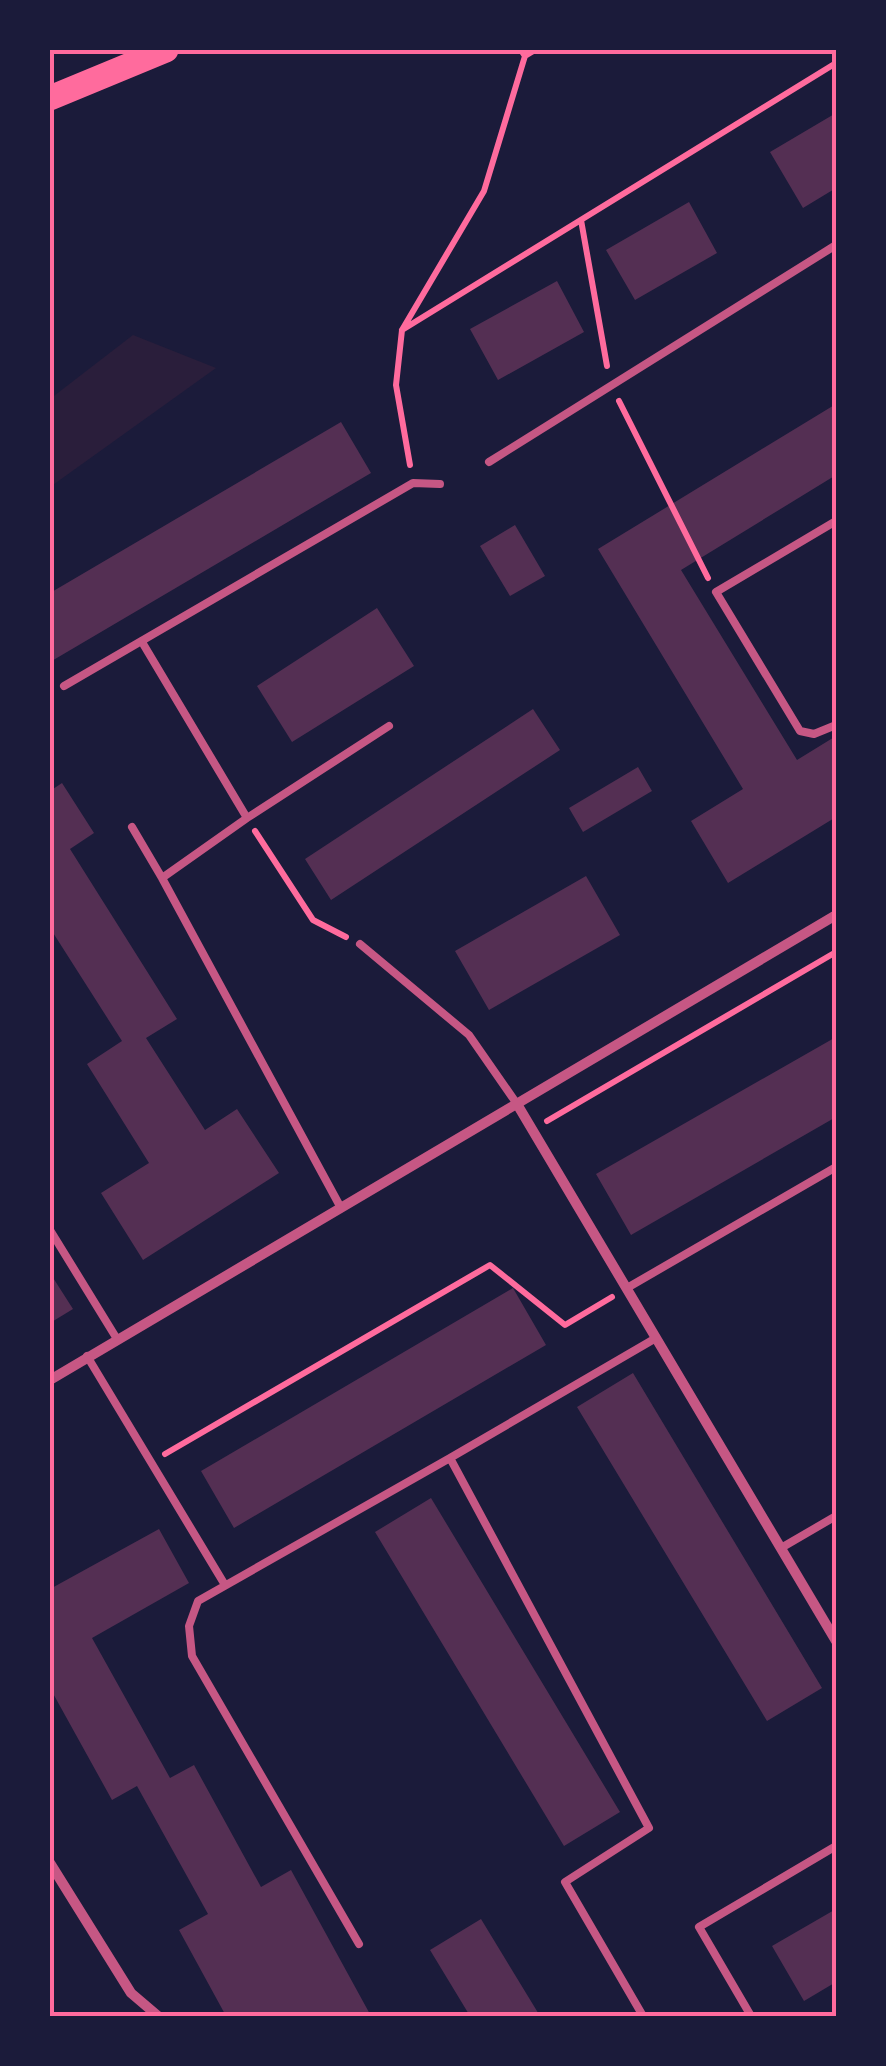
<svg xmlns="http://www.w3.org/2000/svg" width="886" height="2066" font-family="Rubik,sans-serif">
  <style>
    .green { fill: #2a1e3b }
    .building { fill: #542f53 }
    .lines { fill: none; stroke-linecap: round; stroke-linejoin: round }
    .path { stroke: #ff6b9d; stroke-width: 6 }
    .service { stroke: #c65784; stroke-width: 8 }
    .minor { stroke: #c65784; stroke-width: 10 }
    .primary { stroke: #ff6b9d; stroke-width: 25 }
    .neatline { fill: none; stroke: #ff6b9d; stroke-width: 4 }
  </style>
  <rect width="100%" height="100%" fill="#1b1b3a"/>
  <path class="green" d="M 133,335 L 216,368 L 50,487 L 50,399 Z"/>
  <path class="building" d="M 836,113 L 836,188 L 803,208 L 770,152 Z
    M 689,202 L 717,253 L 635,300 L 606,250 Z
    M 557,281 L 584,332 L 498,380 L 470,329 Z
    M 836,404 L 836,475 L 681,570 L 797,760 L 836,736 L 836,817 L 728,883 L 691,821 L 743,789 L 598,549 Z
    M 341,422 L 371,473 L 50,662 L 50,593 Z
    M 515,525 L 545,576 L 510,596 L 480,546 Z
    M 377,608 L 414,666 L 292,742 L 257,686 Z
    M 533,709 L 560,750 L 331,900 L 305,859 Z
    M 638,767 L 652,791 L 583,832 L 569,808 Z
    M 62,783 L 94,833 L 70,849 L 177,1019 L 146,1038 L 205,1130 L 237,1109 L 279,1173 L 143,1260 L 101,1193 L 149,1163 L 87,1064 L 122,1041 L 50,928 L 50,791 Z
    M 586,876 L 620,935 L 489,1010 L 455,951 Z
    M 836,1037 L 836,1117 L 631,1235 L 596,1174 Z
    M 50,1273 L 73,1309 L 50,1323 Z
    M 513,1288 L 546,1345 L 234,1528 L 201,1471 Z
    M 633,1373 L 822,1688 L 767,1721 L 577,1407 Z
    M 431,1498 L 620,1812 L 564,1846 L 375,1532 Z
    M 159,1529 L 189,1583 L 92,1638 L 170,1778 L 194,1765 L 261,1887 L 291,1870 L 371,2016 L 226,2016 L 179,1930 L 208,1914 L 137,1786 L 112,1800 L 50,1688 L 50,1589 Z
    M 836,1909 L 836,1982 L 804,2001 L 772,1946 Z
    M 481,1919 L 540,2016 L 470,2016 L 430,1950 Z"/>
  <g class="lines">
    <path class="path" d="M 521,50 L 525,56 L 535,50
      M 581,220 L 607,366
      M 402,330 L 836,63
      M 619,401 L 708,578
      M 410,465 L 396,385 L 402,330 L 484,191 L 525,56
      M 255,831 L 313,920 L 346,937
      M 547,1121 L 836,952
      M 165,1454 L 490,1265 L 565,1325 L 612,1297"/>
    <path class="service" d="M 489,462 L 836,245
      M 836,521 L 716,592 L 800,731 L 814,734 L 836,725
      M 142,642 L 247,818 L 162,878
      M 64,686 L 413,483 L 440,484
      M 247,818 L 389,726
      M 132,827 L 162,878 L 341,1208
      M 360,944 L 469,1035 L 517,1104
      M 50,1230 L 117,1339
      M 627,1288 L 836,1167
      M 87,1356 L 225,1585
      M 781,1548 L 836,1516
      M 359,1944 L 192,1656 L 189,1626 L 198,1601 L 450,1458
      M 643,2016 L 565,1882 L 649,1828 L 450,1458 L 656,1338
      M 751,2016 L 699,1927 L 836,1846"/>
    <path class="minor" d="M 517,1104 L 836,1641
      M 50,1380 L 836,915
      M 50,1863 L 131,1993 L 158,2016"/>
    <path class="primary" d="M 50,98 L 166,50"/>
  </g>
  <rect width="886" height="2066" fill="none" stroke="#1b1b3a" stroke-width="105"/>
  <rect x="52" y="52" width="782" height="1962" class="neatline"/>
</svg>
